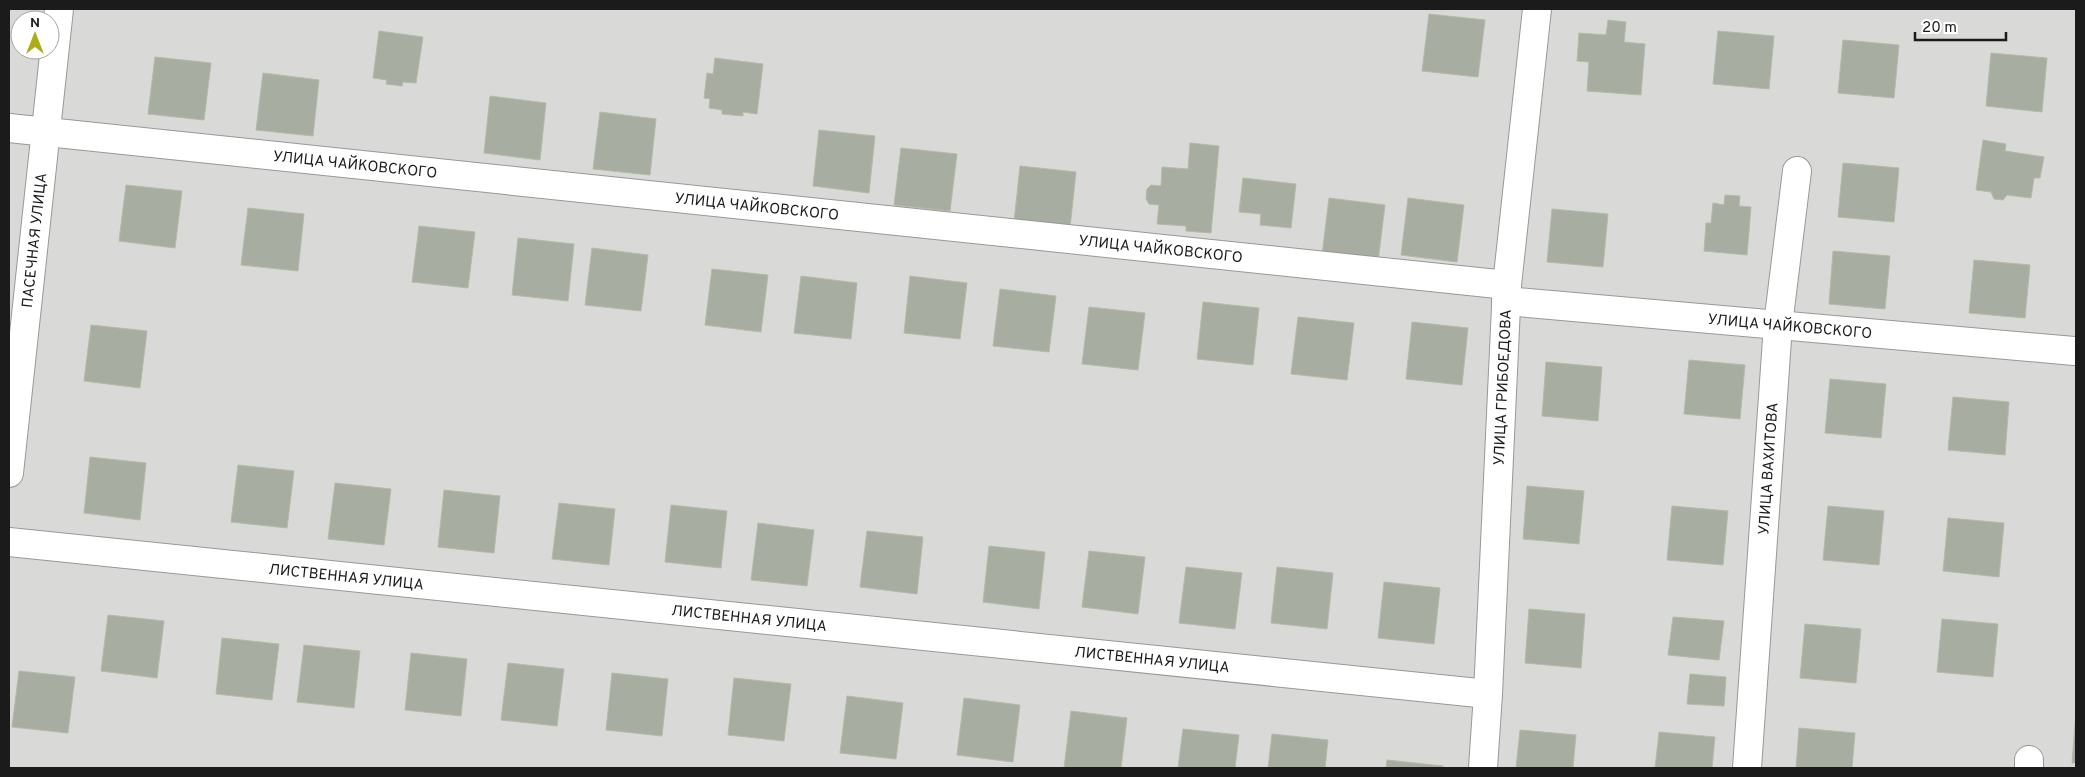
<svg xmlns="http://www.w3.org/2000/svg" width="2085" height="777" font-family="Overpass,sans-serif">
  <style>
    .residential { fill: #d9d9d8; fill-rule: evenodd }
    .building { fill: #a8ada1; stroke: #b1bba6 }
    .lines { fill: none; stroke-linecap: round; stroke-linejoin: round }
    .minor-casing { stroke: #989898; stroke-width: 30 }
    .minor { stroke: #fff; stroke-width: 28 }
    .labels { text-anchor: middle; stroke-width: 4; stroke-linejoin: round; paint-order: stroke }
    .street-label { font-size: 15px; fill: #1b1b1b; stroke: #fff }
  </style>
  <rect width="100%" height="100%" fill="#e5ebe2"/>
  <path class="residential" d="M 9,9 L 2076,9 L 2076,768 L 9,768 ZM 20,20 L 50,20 L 50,50 L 20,50 Z"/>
  <path class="building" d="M 1429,14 L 1485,20 L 1478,77 L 1422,71 Z
    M 1608,20 L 1626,22 L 1624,42 L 1645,44 L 1641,95 L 1587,91 L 1589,62 L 1577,61 L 1579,33 L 1606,35 Z
    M 379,31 L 423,37 L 416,83 L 403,82 L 402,86 L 386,84 L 387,80 L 373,78 Z
    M 1718,31 L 1774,36 L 1769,89 L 1713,84 Z
    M 1843,40 L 1899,45 L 1894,98 L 1838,93 Z
    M 1991,53 L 2047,58 L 2042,112 L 1986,106 Z
    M 155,57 L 211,63 L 204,120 L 148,114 Z
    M 715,58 L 763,64 L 757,114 L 743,112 L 743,116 L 722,114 L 722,110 L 709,108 L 710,99 L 704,98 L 707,73 L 713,74 Z
    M 263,73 L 319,80 L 313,136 L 256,130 Z
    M 490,96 L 546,103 L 540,160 L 484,153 Z
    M 600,112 L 656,119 L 650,175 L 593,169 Z
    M 819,130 L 875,136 L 869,193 L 813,186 Z
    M 1983,140 L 2006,144 L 2005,151 L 2044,157 L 2040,178 L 2034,178 L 2031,198 L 2007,195 L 2003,200 L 1994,199 L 1991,192 L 1976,190 Z
    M 1190,143 L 1219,146 L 1211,233 L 1186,231 L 1186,226 L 1157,224 L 1159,205 L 1149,204 L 1146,199 L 1147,189 L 1151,185 L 1161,186 L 1162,167 L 1188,169 Z
    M 901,148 L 957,154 L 950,211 L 894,205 Z
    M 1843,163 L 1899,168 L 1894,222 L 1838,217 Z
    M 1020,166 L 1076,172 L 1070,228 L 1014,222 Z
    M 1243,178 L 1296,184 L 1291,228 L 1260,225 L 1261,214 L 1239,212 Z
    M 126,185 L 182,191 L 175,248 L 119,241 Z
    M 1725,195 L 1740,196 L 1739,206 L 1751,207 L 1747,255 L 1704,251 L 1706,223 L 1711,223 L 1713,203 L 1724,205 Z
    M 1329,198 L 1385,205 L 1378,262 L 1322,255 Z
    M 1408,198 L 1464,205 L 1457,262 L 1401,255 Z
    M 248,208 L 304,214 L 298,271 L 241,265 Z
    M 1552,209 L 1608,214 L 1603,267 L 1547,262 Z
    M 419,226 L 475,232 L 468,288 L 412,282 Z
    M 518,238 L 574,244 L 568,301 L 512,295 Z
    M 592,248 L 648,255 L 641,311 L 585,305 Z
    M 1833,251 L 1890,256 L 1885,309 L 1829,304 Z
    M 1974,260 L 2030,265 L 2025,318 L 1969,313 Z
    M 712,269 L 768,275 L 761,332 L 705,325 Z
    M 801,276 L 857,283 L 851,339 L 794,333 Z
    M 910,276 L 967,283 L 960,339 L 904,333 Z
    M 1000,289 L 1056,296 L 1049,352 L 993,346 Z
    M 1203,302 L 1259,308 L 1253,365 L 1197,359 Z
    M 1089,307 L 1145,313 L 1138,370 L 1082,364 Z
    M 1298,317 L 1354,323 L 1347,380 L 1291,374 Z
    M 1412,322 L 1468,328 L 1462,385 L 1406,379 Z
    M 91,325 L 147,331 L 140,388 L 84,381 Z
    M 1689,360 L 1745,365 L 1740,419 L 1684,414 Z
    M 1546,362 L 1602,367 L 1598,421 L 1542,416 Z
    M 1830,379 L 1886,384 L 1881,438 L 1825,433 Z
    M 1953,397 L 2009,402 L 2005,455 L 1948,450 Z
    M 90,457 L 146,463 L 140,520 L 84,513 Z
    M 238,465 L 294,471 L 287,528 L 231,522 Z
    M 335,483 L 391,489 L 384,545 L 328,539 Z
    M 1527,486 L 1584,491 L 1579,544 L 1523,539 Z
    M 444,490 L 500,496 L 494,553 L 438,547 Z
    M 559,503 L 615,509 L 609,565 L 552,559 Z
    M 671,505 L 727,511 L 721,568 L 665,562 Z
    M 1672,506 L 1728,511 L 1723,565 L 1667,560 Z
    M 1828,506 L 1884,511 L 1879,565 L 1823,560 Z
    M 1948,518 L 2004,523 L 1999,577 L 1943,571 Z
    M 758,523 L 814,530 L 807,586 L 751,580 Z
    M 867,531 L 923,537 L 917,594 L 860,587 Z
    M 989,546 L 1045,552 L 1039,609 L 983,602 Z
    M 1089,551 L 1145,557 L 1138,614 L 1082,607 Z
    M 1186,567 L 1242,573 L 1235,629 L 1179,623 Z
    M 1277,567 L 1333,573 L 1327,629 L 1271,623 Z
    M 1384,582 L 1440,588 L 1434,644 L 1378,638 Z
    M 1529,609 L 1585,614 L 1581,668 L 1525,663 Z
    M 108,615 L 164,621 L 157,678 L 101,671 Z
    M 1673,617 L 1724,621 L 1719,660 L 1668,655 Z
    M 1942,619 L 1998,624 L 1993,677 L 1937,672 Z
    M 1805,624 L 1861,629 L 1856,683 L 1800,678 Z
    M 222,638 L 279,644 L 272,700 L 216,694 Z
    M 304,645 L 360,651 L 354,708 L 297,702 Z
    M 411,653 L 467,659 L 461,716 L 405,710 Z
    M 508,663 L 564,669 L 557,726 L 501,720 Z
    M 19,671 L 75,677 L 68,733 L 12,727 Z
    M 612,673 L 668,679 L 662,736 L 606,730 Z
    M 1690,674 L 1726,677 L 1724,706 L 1687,704 Z
    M 734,678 L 791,684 L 784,741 L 728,735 Z
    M 847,696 L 903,703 L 896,759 L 840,753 Z
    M 964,698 L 1020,705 L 1013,762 L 957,755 Z
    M 1071,711 L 1127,718 L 1121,768 L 1064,768 Z
    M 2076,712 L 2076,763 L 2072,763 Z
    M 1799,728 L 1855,733 L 1852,768 L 1796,768 Z
    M 1183,729 L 1239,735 L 1235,768 L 1178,768 Z
    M 1520,730 L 1576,735 L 1573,768 L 1516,768 Z
    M 1659,732 L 1715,737 L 1712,768 L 1655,768 Z
    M 1272,734 L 1328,740 L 1325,768 L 1268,768 Z
    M 1387,760 L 1443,766 L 1443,768 L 1386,768 Z"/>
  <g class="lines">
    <defs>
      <g id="minor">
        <path id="s1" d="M 9,128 L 1507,285"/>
        <path id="s2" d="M 1506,301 L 2074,351"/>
        <path id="s3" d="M 9,473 L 59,9"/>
        <path id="s4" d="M 9,542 L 1488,694"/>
        <path id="s5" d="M 1483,768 L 1488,694 L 1507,285 L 1537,9"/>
        <path id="s6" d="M 1747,768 L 1778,325 L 1797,171"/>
        <path d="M 2029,768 L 2029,760"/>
      </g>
    </defs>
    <use href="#minor" class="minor-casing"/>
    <use href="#minor" class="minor"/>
  </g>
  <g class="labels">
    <g class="street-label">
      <text dy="5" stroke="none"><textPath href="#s1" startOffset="348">УЛИЦА ЧАЙКОВСКОГО</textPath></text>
      <text dy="5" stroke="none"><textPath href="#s1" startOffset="752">УЛИЦА ЧАЙКОВСКОГО</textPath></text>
      <text dy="5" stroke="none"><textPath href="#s3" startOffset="234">ПАСЕЧНАЯ УЛИЦА</textPath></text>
      <text dy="5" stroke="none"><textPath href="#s1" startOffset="1158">УЛИЦА ЧАЙКОВСКОГО</textPath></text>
      <text dy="5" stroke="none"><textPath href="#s2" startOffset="285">УЛИЦА ЧАЙКОВСКОГО</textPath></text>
      <text dy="5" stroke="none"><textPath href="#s5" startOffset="381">УЛИЦА ГРИБОЕДОВА</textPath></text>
      <text dy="5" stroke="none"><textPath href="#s6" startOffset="300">УЛИЦА ВАХИТОВА</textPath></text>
      <text dy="5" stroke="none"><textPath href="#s4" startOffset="339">ЛИСТВЕННАЯ УЛИЦА</textPath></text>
      <text dy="5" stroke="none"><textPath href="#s4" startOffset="744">ЛИСТВЕННАЯ УЛИЦА</textPath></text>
      <text dy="5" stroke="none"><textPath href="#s4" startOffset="1149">ЛИСТВЕННАЯ УЛИЦА</textPath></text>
    </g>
  </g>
  <rect width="2085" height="777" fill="none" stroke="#1b1b1b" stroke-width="20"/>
  <g transform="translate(35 35)"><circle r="24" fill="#ffffff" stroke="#a4a4a4"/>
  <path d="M0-4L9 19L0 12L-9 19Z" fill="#acae18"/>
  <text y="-8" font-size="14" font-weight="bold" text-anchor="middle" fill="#1b1b1b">N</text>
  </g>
  <path d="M1915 32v8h91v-8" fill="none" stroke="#1b1b1b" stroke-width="2.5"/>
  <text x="1922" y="32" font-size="15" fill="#1b1b1b" stroke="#ffffff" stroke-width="4" paint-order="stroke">20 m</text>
</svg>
